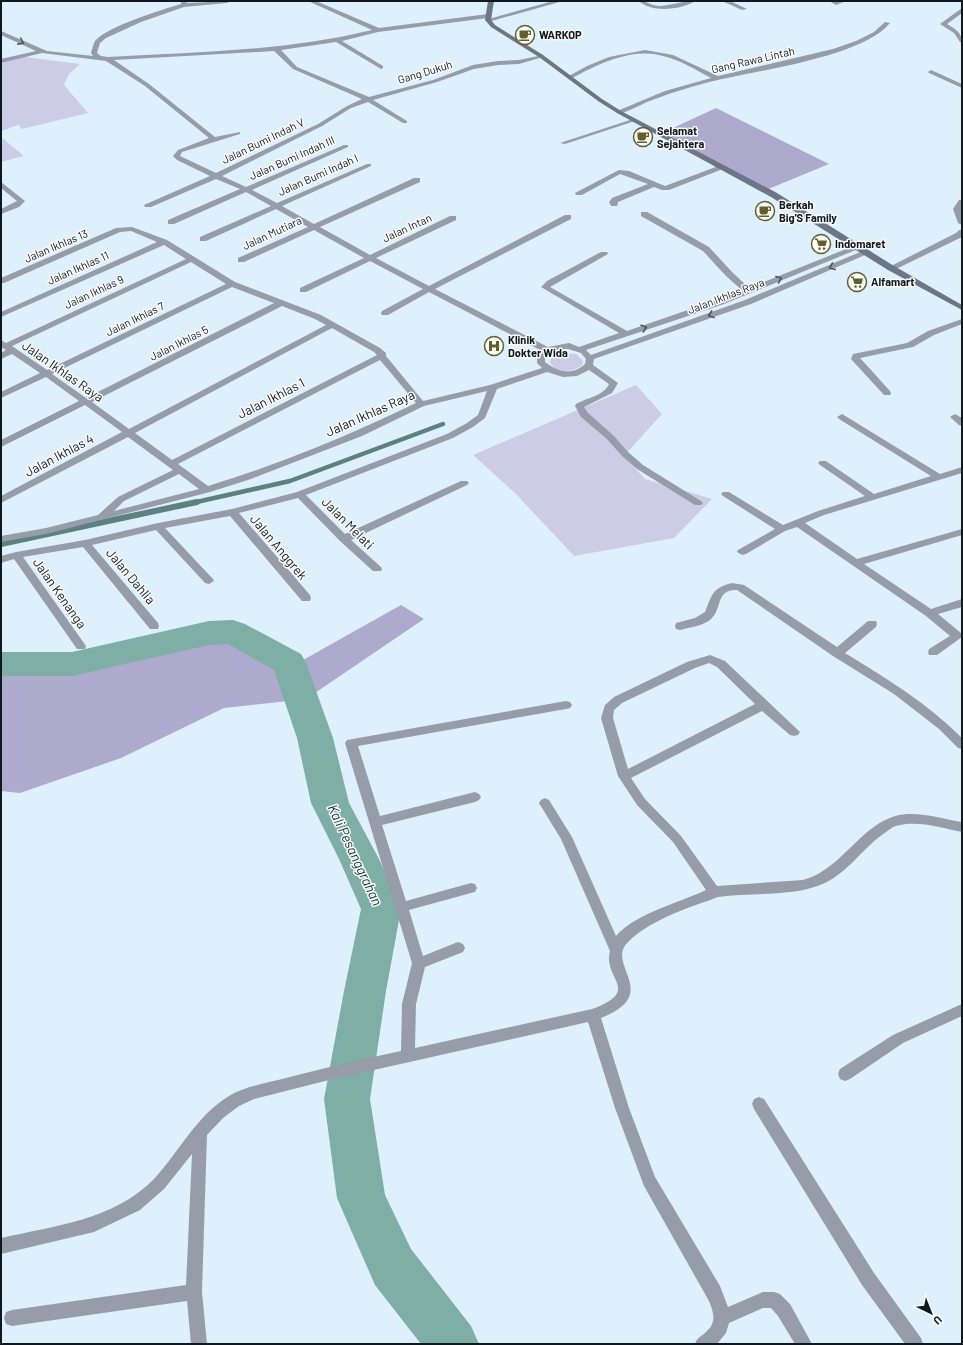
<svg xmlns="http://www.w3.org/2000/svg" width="963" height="1345" font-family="Barlow,sans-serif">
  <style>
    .green { fill: #cdcce7 }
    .forest { fill: #adaace }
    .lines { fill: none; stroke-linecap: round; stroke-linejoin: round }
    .stream-far1 { stroke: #5d817e; stroke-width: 4.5 }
    .stream { stroke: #5d817e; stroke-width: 6 }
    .river { fill: #7faea7; fill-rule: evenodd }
    .minor { fill: #969da9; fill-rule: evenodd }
    .secondary { fill: #6d7687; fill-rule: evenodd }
    .oneway { stroke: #4b545d }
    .labels { text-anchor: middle; stroke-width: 3; stroke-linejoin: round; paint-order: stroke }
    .far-poi-label { font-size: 11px; font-weight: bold; fill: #0e191f; stroke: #fafafa; text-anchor: start }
    .far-street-label { font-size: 11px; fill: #0e191f; stroke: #fafafa }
    .street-label { font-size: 13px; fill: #0e191f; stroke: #fafafa }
    .water-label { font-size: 14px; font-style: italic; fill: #0c3934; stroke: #fafafa }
  </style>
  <rect width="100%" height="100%" fill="#def0fc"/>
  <path class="green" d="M 24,57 L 80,64 L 69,74 L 64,85 L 88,113 L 22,129 L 18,125 L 1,131 L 1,63 Z
    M 1,137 L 24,156 L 1,162 Z
    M 563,353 L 576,354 L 583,361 L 582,365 C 574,373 553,374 550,361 L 552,357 Z
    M 636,385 L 662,414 L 624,456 L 645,479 L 712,499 L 674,538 L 574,556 L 516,494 L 473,455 Z"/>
  <path class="forest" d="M 716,108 L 829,164 L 766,190 L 660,134 Z
    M 401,605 L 424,619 L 306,699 L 224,708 L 121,758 L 20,793 L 1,791 L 1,661 L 98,659 L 197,636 L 258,636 L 296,664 Z"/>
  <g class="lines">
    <path class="stream-far1" d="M 192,503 L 290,481 L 443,424"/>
    <path class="stream" d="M 1,544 L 197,502"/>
    <path class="river" d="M 233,620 L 245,624 L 301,654 L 306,663 L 333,738 L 349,803 L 379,859 L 401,909 L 386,991 L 370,1099 L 385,1195 L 411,1249 L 471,1326 L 479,1344 L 421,1344 L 375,1285 L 337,1198 L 324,1099 L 344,991 L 361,909 L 339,859 L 311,803 L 297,738 L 274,670 L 228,644 L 209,645 L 72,676 L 1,676 L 1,652 L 72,652 L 209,621 Z"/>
    <path class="minor" d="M 181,1 L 187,1 L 187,3 L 230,1 L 227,3 L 184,7 L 141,22 L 106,38 L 100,43 L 97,53 L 101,56 L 108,57 C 197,52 286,51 372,30 L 308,1 L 316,1 L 379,28 L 488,14 L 491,16 L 488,18 L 378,32 L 342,41 L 383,66 L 383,68 L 381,69 L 336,42 L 281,50 L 297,67 L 369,97 L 433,80 L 473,65 L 498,61 L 519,60 L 543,55 L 543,57 L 519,64 L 498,65 L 474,69 L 437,82 L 373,100 L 407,121 L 407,123 L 403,123 L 368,102 L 351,108 L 322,126 L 222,176 L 246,187 L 344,145 L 348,145 L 348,147 L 252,190 L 277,203 L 367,164 L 371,164 L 371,166 L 282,206 L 314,224 L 414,178 L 420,178 L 420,182 L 320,227 L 370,255 L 450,216 L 456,216 L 456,220 L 376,258 L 429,286 L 565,215 L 571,215 L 571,219 L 435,289 L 548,347 L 569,343 L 579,347 L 619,333 L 541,287 L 547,281 L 601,252 L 607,252 L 608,254 L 550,287 L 627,331 L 743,291 L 726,276 L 703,251 L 641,216 L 641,212 L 647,212 L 709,247 L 732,272 L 749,288 L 856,245 L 862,245 L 863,247 L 724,304 L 586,350 L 591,355 L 745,300 L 865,250 L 868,250 L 872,252 L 751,304 L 594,359 L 593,365 L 618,383 L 612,393 L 584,407 L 588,413 L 614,436 L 628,452 L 643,465 L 701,501 L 703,503 L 701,505 L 695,505 L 637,469 L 622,456 L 608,440 L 581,417 L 575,406 L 576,404 C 586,398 604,396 609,384 L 589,370 L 577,376 L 563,377 L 547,372 L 497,389 L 485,418 L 473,427 L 453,438 L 306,495 L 345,534 L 461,481 L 467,481 L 469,483 L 467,485 L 351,540 L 381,567 L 382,569 L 381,571 L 373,571 L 340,541 L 298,498 L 239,513 L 310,595 L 311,598 L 310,601 L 302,601 L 230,516 L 165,528 L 213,579 L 214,581 L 209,584 L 205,583 L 156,530 L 92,545 L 158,623 L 159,626 L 158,629 L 150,629 L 83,547 L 23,557 L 86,646 L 85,649 L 77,649 L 14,559 L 1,563 L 1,556 L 16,552 L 85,540 L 158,523 L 232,509 L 297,492 L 447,434 L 467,423 L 478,415 L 487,391 L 424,406 L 362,436 L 251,479 L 210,492 L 46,534 L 1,542 L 1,536 L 46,528 L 98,515 L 118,497 L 173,470 L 128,437 L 1,503 L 1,496 L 122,432 L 85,405 L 1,447 L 1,440 L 79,401 L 46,377 L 1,398 L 1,392 L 40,373 L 12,354 L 1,359 L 1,353 L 6,350 L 1,347 L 1,340 L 6,343 L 186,259 L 164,245 L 1,317 L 1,312 L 157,242 L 131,231 L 120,232 L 4,283 L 1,283 L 1,278 L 116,228 L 132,227 L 167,240 L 235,282 L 321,315 L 380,348 L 386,353 L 386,356 L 423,401 L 490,385 L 542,368 L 537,363 L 537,356 L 542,351 L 429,292 L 388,315 L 382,315 L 381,313 L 382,311 L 423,289 L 370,261 L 306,292 L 300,292 L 300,288 L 364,258 L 314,230 L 244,262 L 238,262 L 238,258 L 308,227 L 276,209 L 206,241 L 200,241 L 200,237 L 271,206 L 246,192 L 174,224 L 168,224 L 168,220 L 240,189 L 216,179 L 151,207 L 145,207 L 144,205 L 210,176 L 177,160 L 173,156 L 178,150 L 209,138 L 145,86 L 106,61 L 42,53 L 1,63 L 1,59 L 36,51 L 1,35 L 1,31 L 47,51 L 93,56 L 91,53 C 92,49 93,45 95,41 C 108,26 161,10 181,4 ZM 274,51 L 293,69 L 362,99 L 347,106 L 318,124 L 216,173 L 180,156 L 182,152 L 240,134 L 240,132 L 215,137 L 149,84 L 114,60 ZM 191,262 L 226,284 L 47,370 L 12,346 ZM 232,287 L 274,303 L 86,398 L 52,374 ZM 282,306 L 315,319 L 326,325 L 129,429 L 92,402 ZM 332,328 L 374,352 L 377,355 L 172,460 L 135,433 ZM 568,349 L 581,353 L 586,359 L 585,364 C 572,376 558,372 545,362 L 545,357 C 552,351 559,349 568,349 ZM 380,360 L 416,403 C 348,436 280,464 208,486 L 178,464 ZM 179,474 L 199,489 L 114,511 L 124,501 Z
      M 553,1 L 563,1 L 488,22 L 485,20 Z
      M 639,1 C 647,1 652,6 660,6 C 672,5 683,1 695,1 C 682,10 651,13 639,1 Z
      M 722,1 L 730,1 L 747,9 L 742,10 Z
      M 829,1 L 846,1 L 836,5 Z
      M 962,8 L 962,13 L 947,24 C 955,29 962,32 962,43 L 960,42 L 954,33 L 940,24 Z
      M 885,22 L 890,23 C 860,59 749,71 702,84 C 683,89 665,95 647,102 C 638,106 629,111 619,114 L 617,113 L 617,111 L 665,91 L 711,78 C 696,70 680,60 663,56 C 632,47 599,64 572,78 L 567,77 L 587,66 L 609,57 L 645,50 L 673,55 L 718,76 L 833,49 L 856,41 L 874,32 Z
      M 931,70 L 962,84 L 962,88 L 929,73 L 928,72 Z
      M 633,119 L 638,120 L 565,144 L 560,143 Z
      M 721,165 L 724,165 L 728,167 L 669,190 L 662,190 L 654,187 L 618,202 L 617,206 L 611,206 L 609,202 L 612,198 L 648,184 L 620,174 L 582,195 L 576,195 L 575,193 L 619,170 L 629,171 L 665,186 Z
      M 1,182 L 25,201 L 19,207 L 1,214 L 1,209 L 17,201 L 1,188 Z
      M 959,200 L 962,200 L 961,209 L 962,225 L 958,223 L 953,209 Z
      M 959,230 L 962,230 L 962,237 L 894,270 L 891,270 L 887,268 L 956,233 Z
      M 962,319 L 962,324 L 934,335 L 913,347 L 860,358 L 890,391 L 891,393 L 890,395 L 884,395 L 851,359 L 853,354 L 907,343 L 928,331 Z
      M 842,414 L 940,474 L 962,467 L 962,473 L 824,515 L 805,523 L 857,559 L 962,529 L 962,535 L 864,564 L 931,609 L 962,599 L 962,607 L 938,614 L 961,633 L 962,637 L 937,655 L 929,655 L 928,652 L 929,649 L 950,636 L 926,616 L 797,527 L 785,531 L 746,554 L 742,555 L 737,552 L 738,550 L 775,529 L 723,496 L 721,494 L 723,492 L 729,492 L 783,525 L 818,511 L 865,496 L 820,465 L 818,463 L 820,461 L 826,461 L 874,494 L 931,476 L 839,419 L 837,417 Z
      M 955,414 L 962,418 L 962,426 L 959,425 L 950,417 Z
      M 732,583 L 744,585 L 837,647 L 868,621 L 876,621 L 877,624 L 876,627 L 845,653 C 886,678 927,703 962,738 L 962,749 L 958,748 L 939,729 L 894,694 L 833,656 L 737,590 C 716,589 722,608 712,618 C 705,626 690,627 680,630 L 676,629 L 675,626 L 676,623 L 695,618 L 705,612 C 712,596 711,588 732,583 Z
      M 710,655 L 725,661 L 800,732 L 798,735 L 794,736 L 790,735 L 762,711 L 631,778 L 645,799 L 681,836 L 717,886 L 803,880 C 845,869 863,817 907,814 C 925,813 944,819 962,822 L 962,832 C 941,828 918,820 896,826 C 892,827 889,830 886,832 C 863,847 847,875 820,885 C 790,897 751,892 718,897 C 714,898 709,901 704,902 C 679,911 649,922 629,941 C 603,964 664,993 601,1018 L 629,1108 L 655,1177 L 720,1286 L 728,1307 L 763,1292 L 774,1292 L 780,1294 L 790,1304 L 812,1344 L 795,1344 L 778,1316 L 771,1308 L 763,1308 L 729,1323 L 726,1333 L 717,1344 L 695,1344 C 697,1338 700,1337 705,1333 C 717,1323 714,1313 709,1301 L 644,1186 L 615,1108 L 588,1022 L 329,1080 L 254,1099 L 239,1106 L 223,1118 L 207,1135 L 202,1292 L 207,1344 L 191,1344 L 187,1301 L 12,1326 L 6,1324 L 4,1318 L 6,1312 L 12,1310 L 186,1285 L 192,1154 L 164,1189 L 140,1210 L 94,1232 L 1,1254 L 1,1238 C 54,1226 114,1220 154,1179 C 179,1152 196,1116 229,1096 C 246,1086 267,1083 286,1078 C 324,1068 363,1059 401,1051 L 402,1004 L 412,963 L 345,743 L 347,740 L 566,701 L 570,702 L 572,705 L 570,708 L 566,709 L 358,746 L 380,816 L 475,792 L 479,794 L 481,797 L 479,800 L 475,802 L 382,825 L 406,901 L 471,883 L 475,884 L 477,888 L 475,892 L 471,893 L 409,910 L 423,956 L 458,942 L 463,944 L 465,948 L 463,952 L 425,967 L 416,1004 L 415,1048 L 592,1009 C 643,990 602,979 610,951 L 561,839 L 539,803 L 541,800 L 545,798 L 549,800 L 572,837 L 616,936 C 636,913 679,903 706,890 L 673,842 L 637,805 L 618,776 L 601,718 L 605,705 L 614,697 L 687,662 ZM 709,663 L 717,667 L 755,704 L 628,769 L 613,718 L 614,710 L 622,703 L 695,668 Z
      M 962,1004 L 962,1016 L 903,1043 L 850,1079 L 845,1081 L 840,1079 L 838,1074 L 840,1069 L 893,1035 Z
      M 759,1097 L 764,1099 L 874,1273 L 921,1338 L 923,1344 L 905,1344 L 862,1285 L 754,1109 L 752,1104 L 754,1099 Z"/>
    <path class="secondary" d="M 488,1 L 494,1 L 491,20 L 495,25 L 543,55 L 602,99 L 621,111 L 777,193 L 894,266 L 962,305 L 962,310 L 888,270 L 771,197 L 617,113 L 598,101 L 539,57 L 491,27 L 485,20 Z"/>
  </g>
  <defs><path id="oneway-chevron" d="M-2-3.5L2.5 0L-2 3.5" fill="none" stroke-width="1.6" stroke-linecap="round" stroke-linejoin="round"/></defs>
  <g class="oneway">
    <use href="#oneway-chevron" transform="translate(21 42) rotate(26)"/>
    <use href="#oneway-chevron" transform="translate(832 267) rotate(158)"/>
    <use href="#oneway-chevron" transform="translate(779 279) rotate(-22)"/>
    <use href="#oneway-chevron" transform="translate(711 315) rotate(160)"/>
    <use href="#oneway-chevron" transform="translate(644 328) rotate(-18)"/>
  </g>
  <defs>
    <symbol id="cafe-ring" viewBox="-11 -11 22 22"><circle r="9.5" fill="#fafafa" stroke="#61602d" stroke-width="1.5"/><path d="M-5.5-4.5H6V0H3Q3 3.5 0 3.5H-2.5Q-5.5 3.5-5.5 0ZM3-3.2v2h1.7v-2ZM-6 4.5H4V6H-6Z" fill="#61602d"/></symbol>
    <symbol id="supermarket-ring" viewBox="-11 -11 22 22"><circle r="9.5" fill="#fafafa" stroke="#61602d" stroke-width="1.5"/><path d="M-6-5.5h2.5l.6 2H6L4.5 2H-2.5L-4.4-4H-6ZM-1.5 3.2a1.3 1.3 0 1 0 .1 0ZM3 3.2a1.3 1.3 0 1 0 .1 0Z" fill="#61602d"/></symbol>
    <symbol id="hospital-ring" viewBox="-11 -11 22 22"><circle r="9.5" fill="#fafafa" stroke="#61602d" stroke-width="1.5"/><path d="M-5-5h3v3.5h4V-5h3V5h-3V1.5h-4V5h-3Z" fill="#61602d"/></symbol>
  </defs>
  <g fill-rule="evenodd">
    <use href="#cafe-ring" x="514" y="24" width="22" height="22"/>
    <use href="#cafe-ring" x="632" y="126" width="22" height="22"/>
    <use href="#cafe-ring" x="754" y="200" width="22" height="22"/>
    <use href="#supermarket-ring" x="810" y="233" width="22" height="22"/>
    <use href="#supermarket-ring" x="846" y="271" width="22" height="22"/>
    <use href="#hospital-ring" x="483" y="335" width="22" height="22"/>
  </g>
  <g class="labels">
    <g class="far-poi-label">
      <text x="539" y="39">WARKOP</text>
      <text x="657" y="135">Selamat<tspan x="657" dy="13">Sejahtera</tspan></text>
      <text x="779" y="209">Berkah<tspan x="779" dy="13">Big'S Family</tspan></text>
      <text x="835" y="248">Indomaret</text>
      <text x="871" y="286">Alfamart</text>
      <text x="508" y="344">Klinik<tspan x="508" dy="13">Dokter Wida</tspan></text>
    </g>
    <g class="far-street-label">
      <text transform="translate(753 60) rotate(-13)" y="4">Gang Rawa Lintah</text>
      <text transform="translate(425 72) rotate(-17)" y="4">Gang Dukuh</text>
      <text transform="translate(263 141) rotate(-26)" y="4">Jalan Bumi Indah V</text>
      <text transform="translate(292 158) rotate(-24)" y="4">Jalan Bumi Indah III</text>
      <text transform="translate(318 175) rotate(-24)" y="4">Jalan Bumi Indah I</text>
      <text transform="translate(407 228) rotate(-25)" y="4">Jalan Intan</text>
      <text transform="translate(272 233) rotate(-25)" y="4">Jalan Mutiara</text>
      <text transform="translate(56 246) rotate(-23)" y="4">Jalan Ikhlas 13</text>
      <text transform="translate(78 268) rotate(-24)" y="4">Jalan Ikhlas 11</text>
      <text transform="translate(94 292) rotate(-25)" y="4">Jalan Ikhlas 9</text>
      <text transform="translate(726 296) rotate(-21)" y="4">Jalan Ikhlas Raya</text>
      <text transform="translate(135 319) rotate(-26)" y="4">Jalan Ikhlas 7</text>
      <text transform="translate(179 343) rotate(-27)" y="4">Jalan Ikhlas 5</text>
    </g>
    <g class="street-label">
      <text transform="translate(63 371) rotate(35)" y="5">Jalan Ikhlas Raya</text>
      <text transform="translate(271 398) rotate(-27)" y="5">Jalan Ikhlas 1</text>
      <text transform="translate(370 413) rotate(-24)" y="5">Jalan Ikhlas Raya</text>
      <text transform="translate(59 455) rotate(-28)" y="5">Jalan Ikhlas 4</text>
      <text transform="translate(348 523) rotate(45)" y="5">Jalan Melati</text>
      <text transform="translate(279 547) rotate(50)" y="5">Jalan Anggrek</text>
      <text transform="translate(131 576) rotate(50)" y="5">Jalan Dahlia</text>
      <text transform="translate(60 593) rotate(55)" y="5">Jalan Kenanga</text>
    </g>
    <g class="water-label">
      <text transform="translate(355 855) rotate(65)" y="5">Kali Pesanggrahan</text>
    </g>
  </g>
  <rect width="963" height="1345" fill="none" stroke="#0e191f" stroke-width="4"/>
  <g transform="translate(931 1313) rotate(137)" stroke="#fafafa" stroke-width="3" paint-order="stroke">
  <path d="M0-3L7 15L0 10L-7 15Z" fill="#0e191f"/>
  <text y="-6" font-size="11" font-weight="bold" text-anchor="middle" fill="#0e191f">U</text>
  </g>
</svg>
